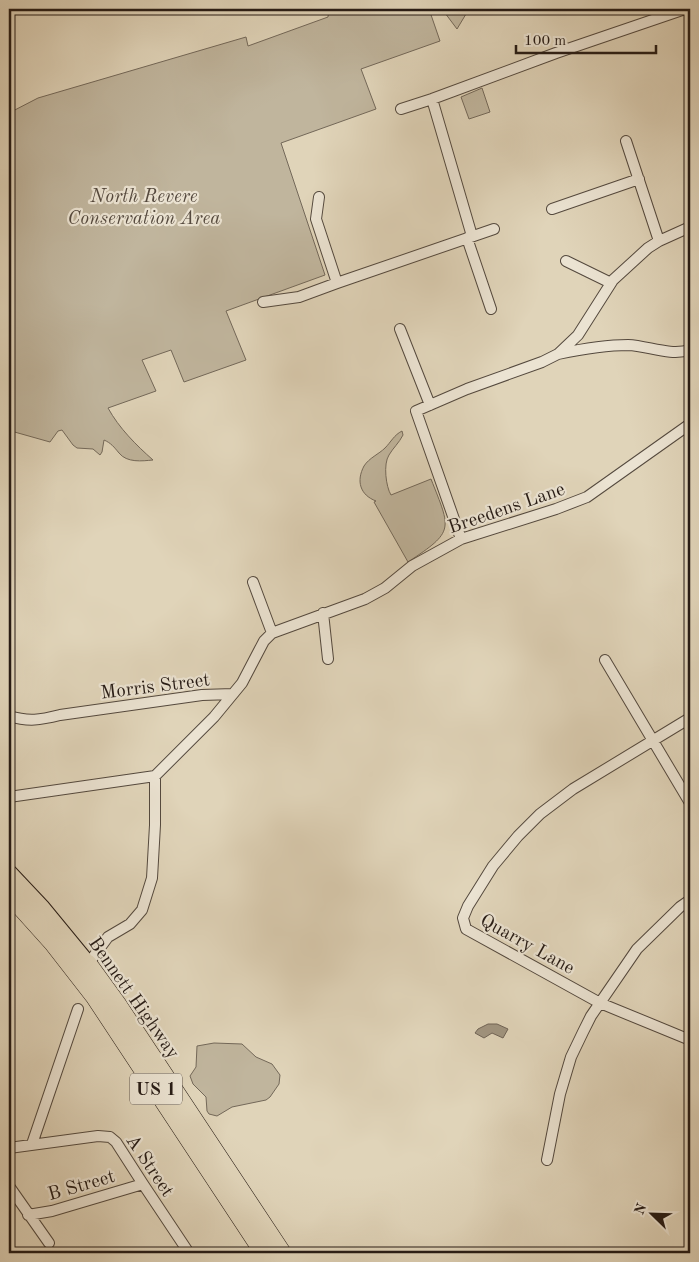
<svg xmlns="http://www.w3.org/2000/svg" width="699" height="1262" font-family="'Old Standard TT',serif">
  <style>
    .green { fill: #c0b59d; stroke: #736859 }
    .water { fill: #a19581; stroke: #706456 }
    .lines { fill: none; stroke-linecap: round; stroke-linejoin: round }
    .minor-casing { stroke: #54493e; stroke-width: 12 }
    .trunk-casing { stroke: #261b15; stroke-width: 18 }
    .motorway-casing { stroke: #261b15; stroke-width: 19 }
    .minor { stroke: #ebe3d2; stroke-width: 10 }
    .trunk { stroke: #e0d4b9; stroke-width: 16 }
    .motorway { stroke: #e0d4b9; stroke-width: 18 }
    .labels { text-anchor: middle; stroke-width: 4.5; stroke-linejoin: round; paint-order: stroke }
    .shield { fill: #ebe3d2; stroke: #61574e; stroke-width: 1 }
    .shield-label { font-size: 18px; font-weight: bold; fill: #261b15 }
    .park-label { font-size: 19px; font-style: italic; fill: #54493e; stroke: #ebe3d2 }
    .street-label { font-size: 19px; fill: #261b15; stroke: #ebe3d2 }
  </style>
  <rect width="100%" height="100%" fill="#e0d4b9"/>
  <filter id="stains"><feTurbulence type="fractalNoise" baseFrequency=".004" numOctaves="4"/><feColorMatrix values="0 0 0 0 .2 0 0 0 0 .09 0 0 0 0 .02 0 0 0 .5 -.17"/></filter>
  <radialGradient id="worn" r=".72"><stop offset=".6" stop-color="#630" stop-opacity="0"/><stop offset="1" stop-color="#630" stop-opacity=".3"/></radialGradient>
  <path class="green" d="M 329,9 L 429,9 L 440,41 L 361,69 L 376,109 L 281,143 L 325,275 L 226,311 L 246,360 L 184,382 L 171,350 L 142,360 L 156,391 L 108,408 C 119,428 136,445 153,460 C 142,461 127,463 119,453 C 114,447 111,443 104,440 L 102,452 L 100,455 L 93,449 L 77,448 L 73,445 L 62,430 L 58,431 L 50,442 L 11,431 L 10,406 L 9,406 L 9,113 L 38,98 L 246,37 L 248,46 L 328,17 Z
    M 442,9 L 469,9 L 457,29 Z
    M 482,88 L 490,112 L 469,119 L 461,97 Z
    M 402,431 L 403,435 C 399,443 393,448 389,455 C 383,464 386,487 391,495 L 431,479 C 451,530 455,531 408,562 L 374,502 L 376,501 C 360,495 356,481 364,466 C 369,458 379,454 385,448 C 391,442 394,435 402,431 Z
    M 214,1043 L 242,1044 L 256,1057 L 272,1064 L 280,1075 L 279,1084 L 270,1097 L 266,1100 L 232,1107 L 217,1116 L 209,1114 L 207,1111 L 206,1097 L 193,1084 L 190,1076 L 196,1067 L 197,1046 Z"/>
  <path class="water" d="M 488,1024 L 497,1024 L 508,1029 L 503,1038 L 492,1033 L 484,1038 L 475,1033 L 478,1029 Z"/>
  <g class="lines">
    <defs>
      <path id="minor" d="M 432,99 L 472,236
        M 401,109 L 432,99 L 556,53 L 685,9
        M 626,141 L 659,241
        M 319,197 L 316,219 L 337,283
        M 552,209 L 639,179
        M 467,238 L 491,309
        M 566,261 L 611,283
        M 263,302 L 299,297 L 337,283 L 494,229
        M 400,329 L 430,405
        M 558,354 C 582,349 604,345 628,345 C 649,346 669,356 690,350
        M 461,539 L 416,411 L 467,389 L 542,362 L 558,354 L 578,335 L 613,280 L 648,248 L 659,241 L 690,227
        M 253,582 L 272,633
        M 323,613 L 328,659
        M 605,660 L 690,803
        M 9,716 C 29,722 40,720 60,715 L 202,695 L 233,694
        M 690,718 L 573,789 L 540,814 L 518,836 L 493,866 L 468,906 L 463,918 L 466,929 L 600,1003 L 690,1040
        M 9,797 L 155,776
        M 88,964 L 108,937 L 130,924 L 142,910 L 152,878 L 155,825 L 155,776 L 214,717 L 242,683 L 264,641 L 272,633 L 365,599 L 385,588 L 412,566 L 461,539 L 556,509 L 587,497 L 690,424
        M 32,1144 L 78,1009
        M 9,1148 L 98,1136 L 110,1137 L 116,1142 L 143,1184 L 189,1253
        M 547,1160 L 560,1094 L 571,1057 L 583,1032 L 591,1016 L 637,949 L 680,907 L 690,900
        M 9,1186 L 49,1243
        M 28,1215 L 52,1211 L 143,1184"/>
      <path id="trunk" d="M 9,873 L 42,908 L 88,964"/>
      <path id="motorway" d="M 9,894 L 53,943 L 95,997 L 264,1253
        M 88,964 L 117,1004 L 282,1253"/>
    </defs>
    <use href="#minor" class="minor-casing"/>
    <use href="#trunk" class="trunk-casing"/>
    <use href="#motorway" class="motorway-casing"/>
    <use href="#minor" class="minor"/>
    <use href="#trunk" class="trunk"/>
    <use href="#motorway" class="motorway"/>
  </g>
  <g class="labels">
    <rect class="shield" x="130" y="1073.5" width="52" height="31" rx="4"/>
    <g class="shield-label">
      <text x="156" y="1095">US 1</text>
    </g>
    <g class="park-label">
      <text x="144" y="202">North Revere<tspan x="144" dy="22">Conservation Area</tspan></text>
    </g>
    <g class="street-label">
      <text transform="translate(506 507) rotate(-19)" y="7">Breedens Lane</text>
      <text transform="translate(155 685) rotate(-7)" y="7">Morris Street</text>
      <text transform="translate(528 943) rotate(29)" y="7">Quarry Lane</text>
      <text transform="translate(135 997) rotate(55)" y="7">Bennett Highway</text>
      <text transform="translate(151 1165) rotate(56)" y="7">A Street</text>
      <text transform="translate(81 1184) rotate(-16)" y="7">B Street</text>
    </g>
  </g>
  <rect width="699" height="1262" fill="none" stroke="#e0d4b9" stroke-width="30"/>
  <rect x="10" y="10" width="679" height="1242" fill="none" stroke="#261b15" stroke-width="2.5"/>
  <rect x="15" y="15" width="669" height="1232" fill="none" stroke="#261b15"/>
  <g transform="translate(652 1214) rotate(293)" stroke="#ebe3d2" stroke-width="4" paint-order="stroke">
  <path d="M0-4L9 19L0 12L-9 19Z" fill="#261b15"/>
  <text y="-8" font-size="14" font-weight="bold" text-anchor="middle" fill="#261b15">N</text>
  </g>
  <path d="M516 45v8h140v-8" fill="none" stroke="#261b15" stroke-width="2.5"/>
  <text x="524" y="45" font-size="15" fill="#261b15" stroke="#ebe3d2" stroke-width="4" paint-order="stroke">100 m</text>
  <rect width="100%" height="100%" filter="url(#stains)"/>
  <rect width="100%" height="100%" fill="url(#worn)"/>
</svg>
